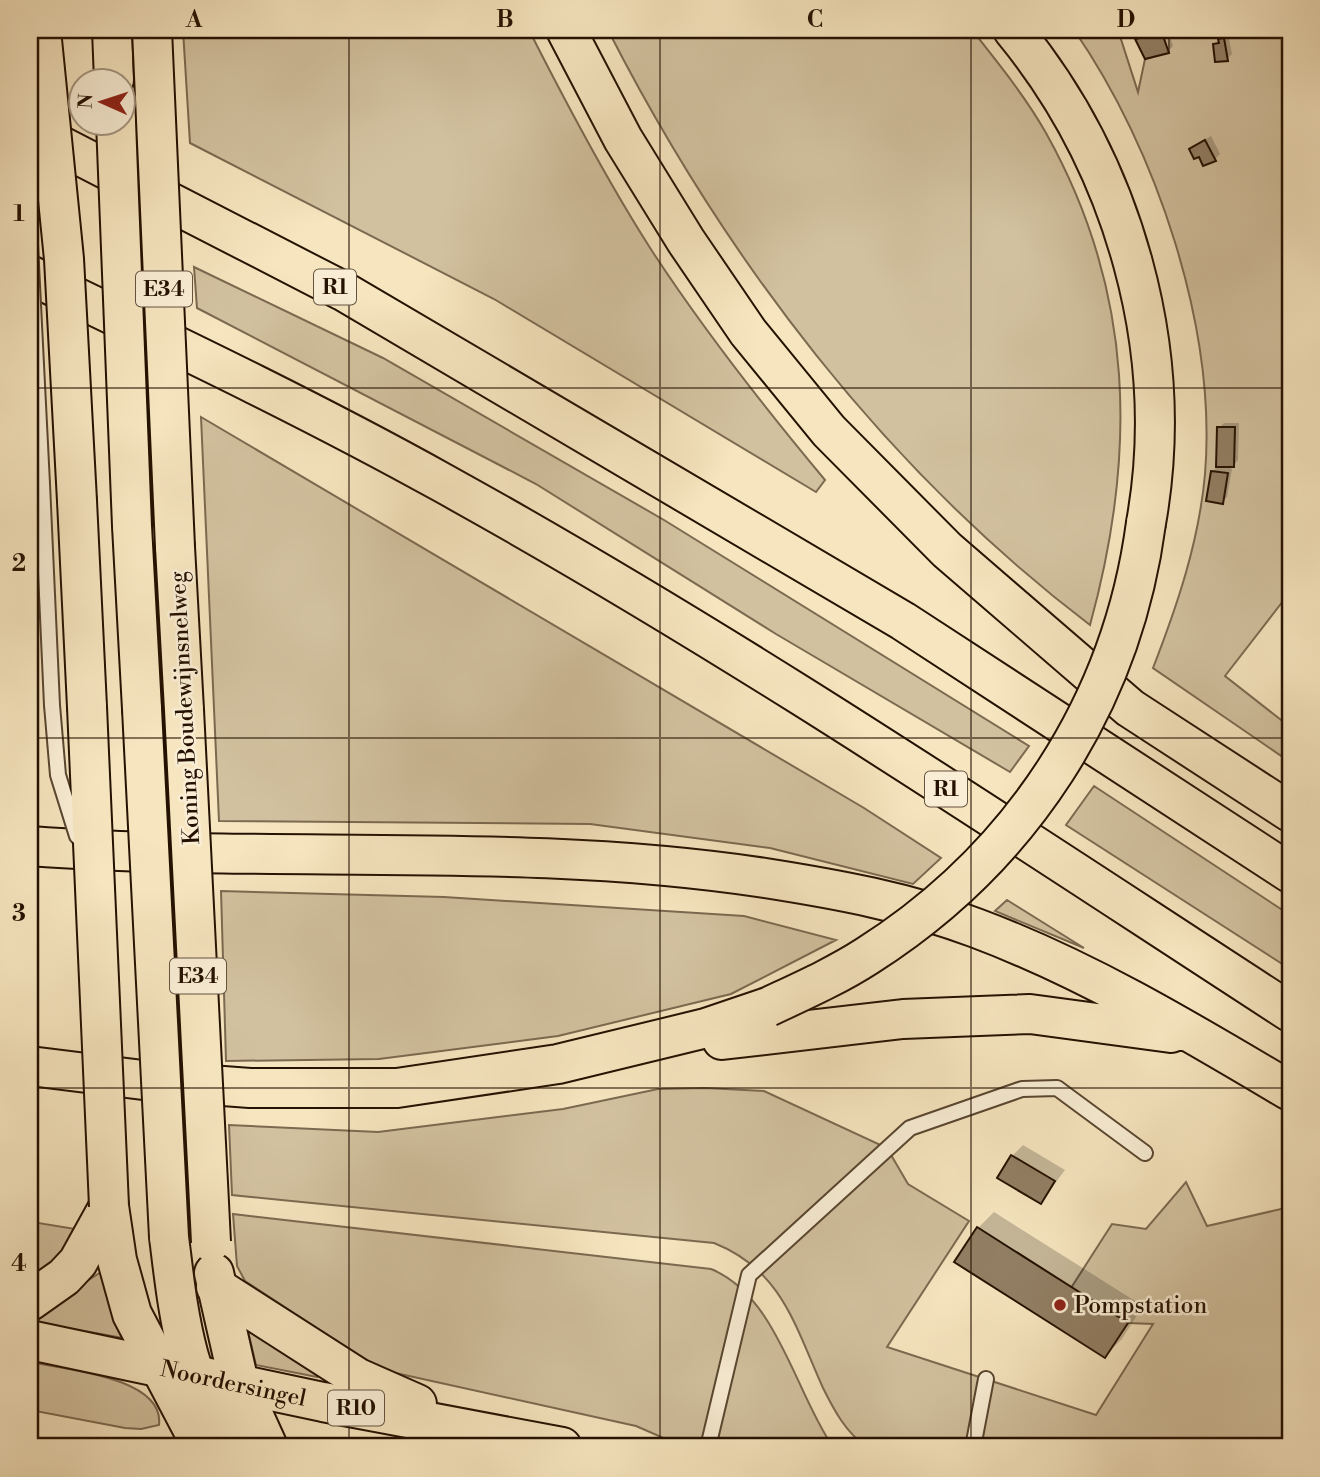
<svg xmlns="http://www.w3.org/2000/svg" width="1320" height="1477" font-family="'Libre Bodoni',serif">
  <style>
    .green { fill: #d2c19f; stroke: #7c6950; stroke-width: 2 }
    .shadow { fill: #0003 }
    .building { fill: #927f64; stroke: #251101; stroke-width: 2 }
    .lines { fill: none; stroke-linecap: round; stroke-linejoin: round }
    .service-casing { stroke: #594630; stroke-width: 18 }
    .primary-casing { stroke: #251101; stroke-width: 42 }
    .motorway-casing { stroke: #251101; stroke-width: 42 }
    .service { stroke: #f9eed5; stroke-width: 14 }
    .primary { stroke: #f6e5bf; stroke-width: 38 }
    .motorway { stroke: #f6e5bf; stroke-width: 38 }
    .service-bridge-casing { stroke: #594630; stroke-width: 18; stroke-linecap: butt }
    .motorway-bridge-casing { stroke: #251101; stroke-width: 42; stroke-linecap: butt }
    .service-bridge { stroke: #f9eed5; stroke-width: 14 }
    .motorway-bridge { stroke: #f6e5bf; stroke-width: 38 }
    .grid { fill: none; stroke: #251101; stroke-width: 2; stroke-opacity: 0.55 }
    .poi-dot { fill: #8f2418; stroke: #f9eed5; stroke-width: 2.5 }
    .labels { text-anchor: middle; stroke-width: 5; stroke-linejoin: round; paint-order: stroke }
    .shield { fill: #f9eed5; stroke: #655341; stroke-width: 2 }
    .shield-label { font-size: 21px; font-weight: bold; fill: #251101 }
    .street-label { font-size: 23px; fill: #251101; stroke: #f9eed5 }
    .poi-label { font-size: 23px; fill: #251101; stroke: #f9eed5; text-anchor: start }
    .neatline { fill: none; stroke: #251101; stroke-width: 2.5 }
    .grid-label { font-size: 23px; text-anchor: middle; font-weight: bold; fill: #251101 }
  </style>
  <rect width="100%" height="100%" fill="#f6e5bf"/>
  <filter id="stains"><feTurbulence type="fractalNoise" baseFrequency=".00286" numOctaves="4"/><feColorMatrix values="0 0 0 0 .2 0 0 0 0 .09 0 0 0 0 .02 0 0 0 .5 -.17"/></filter>
  <radialGradient id="worn" r=".72"><stop offset=".6" stop-color="#630" stop-opacity="0"/><stop offset="1" stop-color="#630" stop-opacity=".3"/></radialGradient>
  <path class="green" d="M 183,30 L 529,30 C 567,105 608,183 654,254 C 706,333 764,407 825,480 L 816,492 L 494,299 L 190,143 Z
    M 608,30 L 972,30 C 998,63 1025,96 1046,133 C 1135,292 1137,454 1090,625 C 885,469 725,259 608,30 Z
    M 1074,30 L 1118,30 L 1138,92 L 1145,59 L 1169,52 L 1169,32 L 1290,30 L 1290,592 L 1225,676 L 1290,727 L 1290,762 L 1153,668 C 1177,606 1199,542 1205,474 C 1217,328 1156,148 1074,30 Z
    M 194,267 L 383,358 L 664,520 L 1029,746 L 1010,772 L 776,634 L 536,484 L 197,308 Z
    M 201,417 L 864,808 L 941,858 L 913,884 L 770,848 L 590,824 L 219,821 Z
    M 1094,786 L 1290,915 L 1290,969 L 1066,825 Z
    M 221,891 L 444,897 L 744,916 L 836,940 L 731,994 L 558,1036 L 379,1059 L 226,1061 Z
    M 1007,900 L 1084,948 L 995,911 Z
    M 705,1088 L 764,1091 L 887,1148 L 908,1184 L 969,1221 L 887,1347 L 1096,1415 L 1153,1324 L 1128,1323 L 1071,1288 L 1112,1224 L 1146,1229 L 1186,1182 L 1207,1226 L 1290,1207 L 1290,1447 L 867,1447 C 846,1433 834,1410 823,1388 C 795,1326 782,1270 714,1243 L 232,1195 L 229,1125 L 378,1132 L 563,1109 L 658,1089 Z
    M 30,1105 L 32,1105 L 38,1223 L 81,1230 L 76,1240 L 30,1286 Z
    M 233,1214 L 711,1269 C 777,1296 795,1392 833,1447 L 684,1447 L 636,1426 L 391,1372 L 370,1363 L 245,1281 L 237,1266 Z
    M 101,1272 L 123,1338 L 39,1323 L 38,1313 Z
    M 252,1327 L 317,1371 L 317,1377 L 256,1365 L 248,1331 Z
    M 30,1362 C 63,1369 165,1377 159,1425 L 141,1429 L 125,1428 L 30,1410 Z"/>
  <path class="shadow" d="M 1155,30 L 1168,30 L 1173,46 L 1168,51 L 1137,40 Z
    M 1228,33 L 1232,54 L 1227,59 L 1214,45 Z
    M 1290,126 L 1290,145 L 1287,145 L 1286,134 Z
    M 1211,136 L 1220,154 L 1215,159 L 1191,149 Z
    M 1224,423 L 1239,423 L 1238,460 L 1233,466 L 1225,466 L 1232,469 L 1227,497 L 1222,502 L 1212,472 L 1218,466 L 1219,428 Z
    M 1023,1145 L 1065,1170 L 1041,1202 L 1012,1156 Z
    M 994,1212 L 1143,1306 L 1122,1339 L 1105,1356 L 978,1228 Z"/>
  <path class="building" d="M 1162,33 L 1169,53 L 1145,59 L 1135,39 Z
    M 1224,38 L 1228,61 L 1215,62 L 1213,44 L 1219,43 L 1218,39 Z
    M 1205,140 L 1216,161 L 1203,166 L 1199,157 L 1194,159 L 1189,149 Z
    M 1217,427 L 1235,427 L 1234,467 L 1216,467 Z
    M 1211,471 L 1228,473 L 1223,504 L 1206,501 Z
    M 1011,1155 L 1055,1181 L 1041,1204 L 997,1178 Z
    M 977,1227 L 1128,1323 L 1105,1358 L 954,1262 Z"/>
  <g class="lines">
    <defs>
      <path id="service" d="M 42,484 L 52,705
        M 708,1447 L 749,1275 L 910,1128 L 1022,1089 L 1057,1088 L 1145,1153
        M 973,1447 L 986,1379"/>
      <g id="primary">
        <path d="M 109,1206 L 117,1260 L 132,1314 L 202,1447"/>
        <path d="M 169,1237 C 178,1309 185,1391 236,1447"/>
        <path d="M 214,1273 L 239,1383 L 268,1447"/>
        <path d="M 216,1287 L 358,1378 L 417,1404"/>
        <path d="M 30,1301 L 64,1277 L 78,1262 L 109,1206"/>
        <path id="s1" d="M 30,1340 L 323,1402 L 562,1447"/>
      </g>
      <path id="motorway" d="M 112,30 L 114,80
        M 566,30 L 623,139 L 686,241 L 748,332 L 829,431 L 947,550 L 1130,708 L 1290,812
        M 1013,30 C 1124,165 1177,350 1146,523
        M 30,130 L 343,291 L 903,621 L 1290,873
        M 30,275 C 169,342 308,408 443,483 C 734,644 1011,831 1290,1012
        M 77,501 L 87,707
        M 132,526 L 142,709
        M 175,547 L 184,710
        M 30,846 C 275,864 521,841 765,878 C 835,889 908,902 976,928 C 1086,969 1189,1031 1290,1091
        M 722,1040 L 903,1019 L 1030,1014 L 1171,1033
        M 30,1066 L 143,1080 L 250,1088 L 397,1088 L 558,1064 L 706,1028 L 768,1007"/>
    </defs>
    <use href="#service" class="service-casing"/>
    <use href="#primary" class="primary-casing"/>
    <use href="#motorway" class="motorway-casing"/>
    <use href="#service" class="service"/>
    <use href="#primary" class="primary"/>
    <use href="#motorway" class="motorway"/>
    <defs>
      <path id="service-bridge" d="M 30,245 L 42,484
        M 52,705 L 58,775 L 77,836 L 83,841"/>
      <path id="motorway-bridge" d="M 41,30 L 64,259 L 77,501
        M 152,30 L 175,547
        M 116,122 L 132,526
        M 87,707 L 109,1206
        M 142,709 L 169,1237
        M 184,710 L 211,1242
        M 768,1007 C 802,991 836,976 867,956 C 1021,858 1122,704 1146,523"/>
    </defs>
    <use href="#service-bridge" class="service-bridge-casing"/>
    <use href="#motorway-bridge" class="motorway-bridge-casing"/>
    <use href="#service-bridge" class="service-bridge"/>
    <use href="#motorway-bridge" class="motorway-bridge"/>
  </g>
  <path class="grid" d="M 349,30 L 349,1447M 660,30 L 660,1447M 971,30 L 971,1447M 30,388 L 1290,388M 30,738 L 1290,738M 30,1088 L 1290,1088"/>
  <circle class="poi-dot" cx="1060" cy="1305" r="7"/>
  <g class="labels">
    <g class="shield">
      <rect x="314" y="269.5" width="42" height="35" rx="5"/>
      <rect x="136" y="271.5" width="56" height="35" rx="5"/>
      <rect x="925" y="771.5" width="42" height="35" rx="5"/>
      <rect x="170" y="958.5" width="56" height="35" rx="5"/>
      <rect x="328" y="1390.5" width="56" height="35" rx="5"/>
    </g>
    <g class="shield-label">
      <text x="335" y="294">R1</text>
      <text x="164" y="296">E34</text>
      <text x="946" y="796">R1</text>
      <text x="198" y="983">E34</text>
      <text x="356" y="1415">R10</text>
    </g>
    <g class="street-label">
      <text transform="translate(184 708) rotate(-93)" y="8">Koning Boudewijnsnelweg</text>
      <text dy="8" stroke="none"><textPath href="#s1" startOffset="208">Noordersingel</textPath></text>
    </g>
    <g class="poi-label">
      <text x="1074" y="1313">Pompstation</text>
    </g>
  </g>
  <rect width="1320" height="1477" fill="none" stroke="#f6e5bf" stroke-width="77"/>
  <g transform="translate(102 102) rotate(273)"><circle r="33" fill="#f9eed5" stroke="#a49680" stroke-width="2"/>
  <path d="M0-5L12 26L0 18L-12 26Z" fill="#8f2418"/>
  <text y="-10" font-size="19" font-weight="bold" text-anchor="middle" fill="#251101">N</text>
  </g>
  <rect x="38" y="38" width="1244" height="1400" class="neatline"/>
  <g class="grid-label">
    <text x="194" y="27">A</text>
    <text x="505" y="27">B</text>
    <text x="815" y="27">C</text>
    <text x="1126" y="27">D</text>
    <text x="19" y="221">1</text>
    <text x="19" y="571">2</text>
    <text x="19" y="921">3</text>
    <text x="19" y="1271">4</text>
  </g>
  <rect width="100%" height="100%" filter="url(#stains)"/>
  <rect width="100%" height="100%" fill="url(#worn)"/>
</svg>
